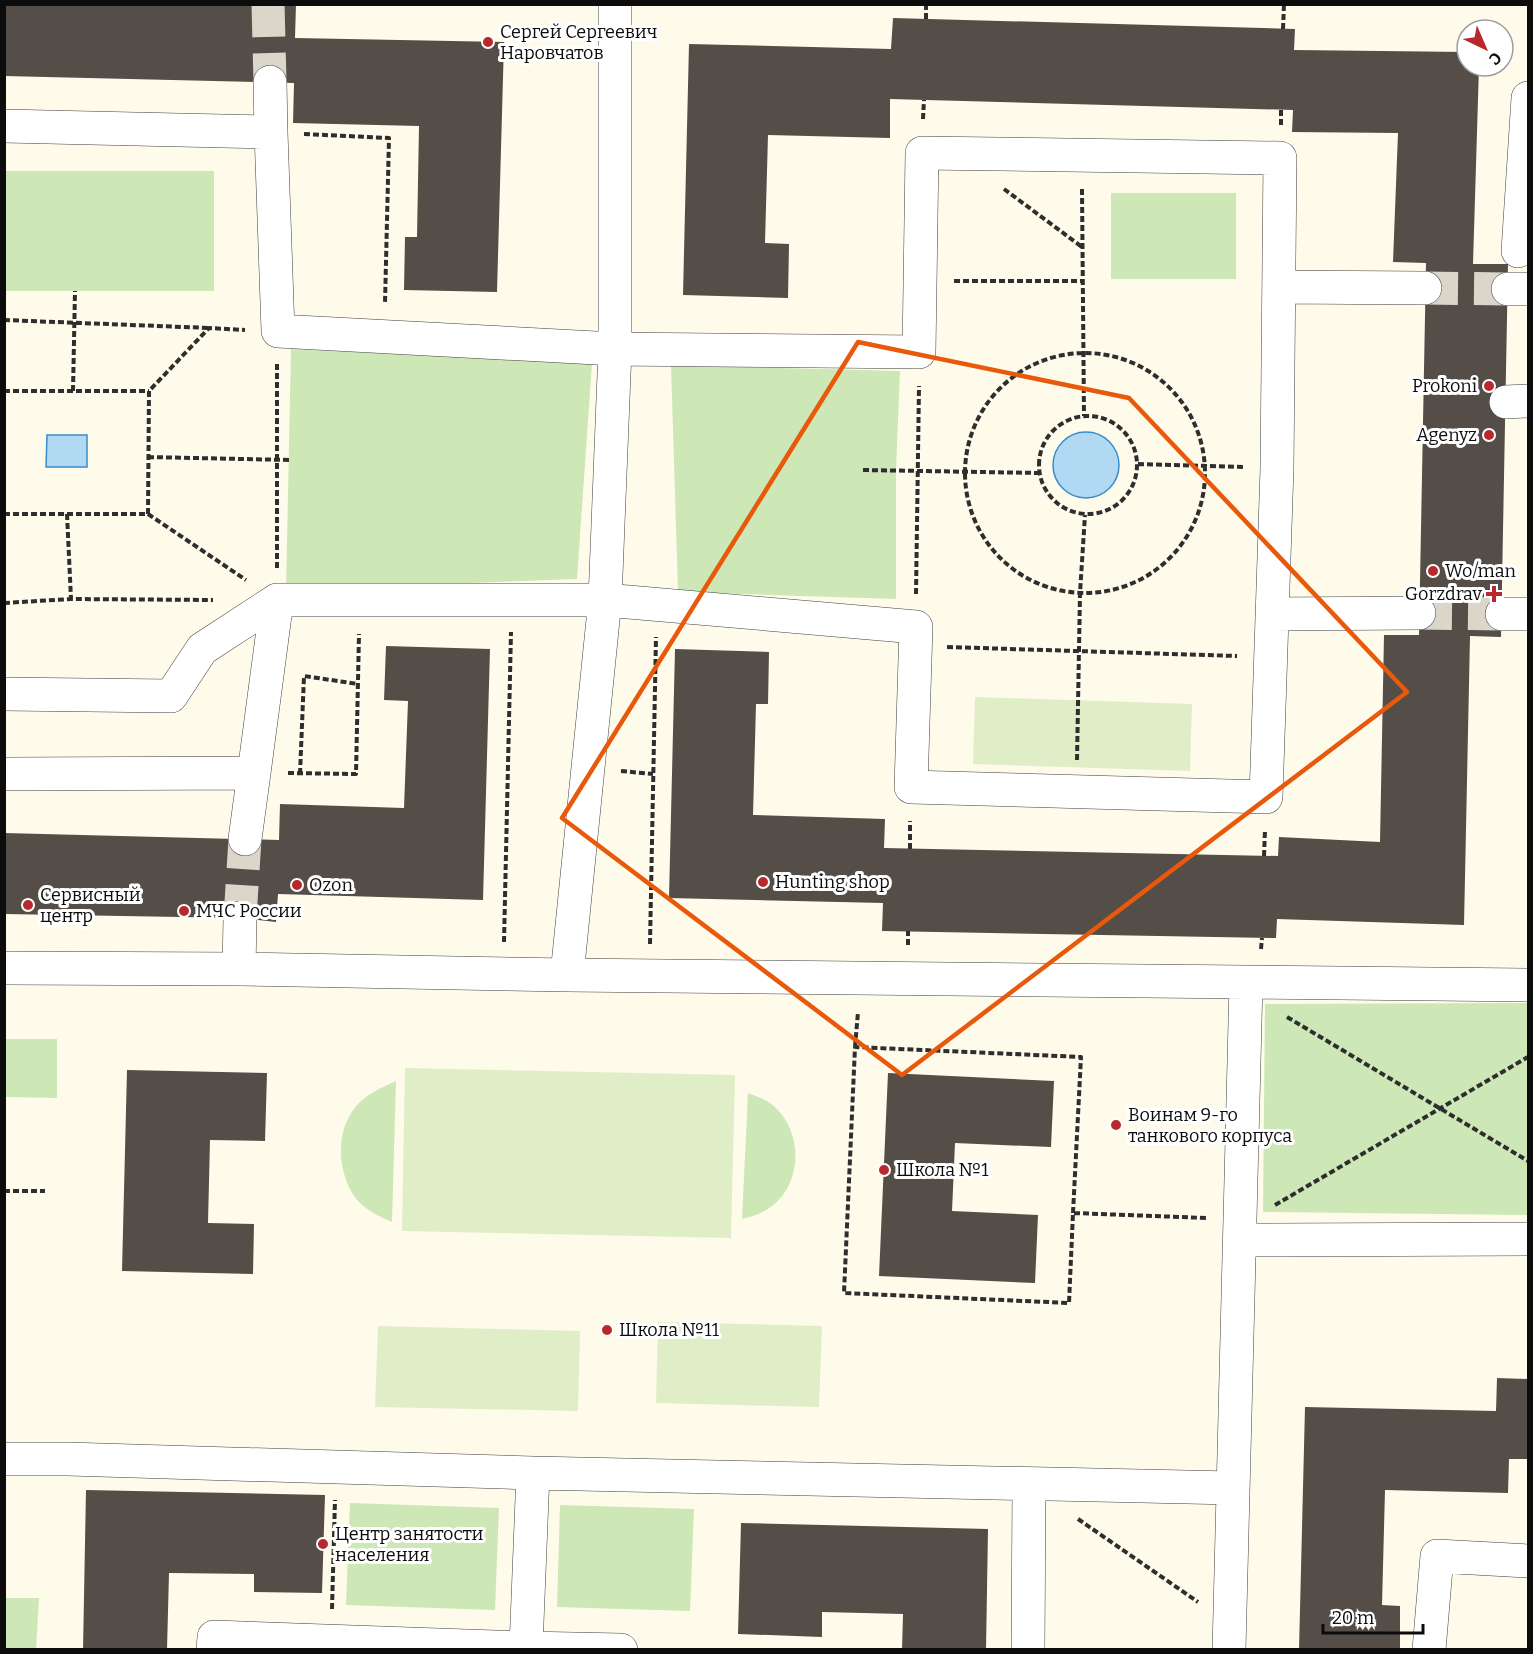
<svg xmlns="http://www.w3.org/2000/svg" width="1533" height="1654" font-family="Bitter,serif">
  <style>
    .green { fill: #cee7b6 }
    .pitch { fill: #e0eec8 }
    .water { fill: #b1d9f4; stroke: #3b8dc9; stroke-width: 1.5 }
    .building { fill: #544d48 }
    .lines { fill: none; stroke-linecap: round; stroke-linejoin: round }
    .minor-tunnel { stroke: #dad7ca; stroke-width: 33; stroke-dasharray: 33 16; stroke-linecap: butt }
    .minor-casing { stroke: #3f3f3f; stroke-width: 34 }
    .path { stroke: #2e2e2e; stroke-width: 4; stroke-dasharray: 6 3; stroke-linecap: butt }
    .minor { stroke: #fff; stroke-width: 33 }
    .marked { fill: none; stroke: #e8590c; stroke-width: 4.5; stroke-linejoin: round }
    .poi-dot { fill: #b7292c; stroke: #fff; stroke-width: 2 }
    .labels { text-anchor: middle; stroke-width: 6; stroke-linejoin: round; paint-order: stroke }
    .poi-label { font-size: 18px; fill: #0c0c0c; stroke: #fff; text-anchor: start }
  </style>
  <rect width="100%" height="100%" fill="#fefbeb"/>
  <path class="green" d="M 5,171 L 214,171 L 214,291 L 5,291 Z
    M 1111,193 L 1236,193 L 1236,279 L 1111,279 Z
    M 291,349 L 592,363 L 577,579 L 286,590 Z
    M 671,365 L 900,371 L 896,470 L 896,599 L 678,592 Z
    M 1528,1003 L 1528,1215 L 1263,1212 L 1265,1004 Z
    M 5,1039 L 57,1039 L 57,1098 L 5,1097 Z
    M 396,1081 L 392,1222 C 378,1216 363,1209 354,1196 C 337,1170 335,1130 357,1105 C 368,1093 381,1088 396,1081 Z
    M 748,1093 C 758,1097 768,1100 776,1108 C 803,1134 802,1183 772,1206 C 763,1213 753,1216 742,1219 Z
    M 350,1503 L 499,1508 L 495,1610 L 346,1605 Z
    M 560,1505 L 694,1509 L 690,1611 L 557,1607 Z
    M 5,1598 L 39,1598 L 36,1649 L 5,1649 Z"/>
  <path class="pitch" d="M 975,697 L 1192,704 L 1190,771 L 973,764 Z
    M 405,1068 L 735,1075 L 731,1238 L 402,1231 Z
    M 658,1322 L 822,1326 L 819,1407 L 656,1403 Z
    M 378,1326 L 580,1331 L 578,1411 L 375,1407 Z"/>
  <path class="water" d="M1053 465a33 33 0 1 1 66 0a33 33 0 1 1-66 0Z
    M 47,435 L 87,435 L 87,467 L 46,467 Z"/>
  <path class="building" d="M 4,4 L 296,4 L 295,38 L 504,42 L 497,292 L 404,290 L 405,237 L 417,237 L 419,126 L 293,123 L 294,83 L 4,76 Z
    M 893,18 L 1295,29 L 1294,50 L 1467,52 L 1467,66 L 1479,66 L 1473,264 L 1508,264 L 1501,637 L 1470,636 L 1464,925 L 1277,919 L 1276,938 L 882,931 L 883,903 L 669,898 L 675,649 L 769,652 L 768,704 L 756,704 L 753,815 L 885,819 L 884,848 L 1278,856 L 1279,837 L 1380,842 L 1384,635 L 1419,635 L 1426,263 L 1393,262 L 1398,133 L 1292,132 L 1293,110 L 890,99 L 890,138 L 768,135 L 765,243 L 789,244 L 788,298 L 683,295 L 689,44 L 891,49 Z
    M 386,646 L 490,649 L 483,900 L 278,894 L 276,922 L 240,918 L 4,914 L 4,833 L 279,840 L 280,804 L 404,808 L 408,701 L 384,700 Z
    M 127,1070 L 267,1073 L 265,1141 L 210,1140 L 208,1223 L 254,1224 L 253,1274 L 122,1271 Z
    M 888,1073 L 1054,1081 L 1051,1147 L 955,1143 L 952,1211 L 1038,1215 L 1035,1283 L 879,1276 Z
    M 1497,1378 L 1528,1379 L 1528,1459 L 1509,1459 L 1508,1493 L 1385,1490 L 1382,1605 L 1400,1606 L 1400,1650 L 1299,1650 L 1305,1407 L 1496,1411 Z
    M 86,1490 L 325,1495 L 322,1593 L 254,1592 L 254,1574 L 169,1573 L 167,1650 L 83,1650 Z
    M 741,1523 L 988,1529 L 986,1650 L 902,1650 L 903,1614 L 822,1612 L 822,1637 L 738,1634 Z"/>
  <g class="lines">
    <path class="minor-tunnel" d="M 268,4 L 270,82
      M 1425,288 L 1508,289
      M 1419,613 L 1502,614
      M 240,918 L 245,839"/>
    <defs>
      <path id="minor" d="M 270,82 L 271,132
        M 4,126 L 271,132 L 278,331 L 615,349 L 919,352 L 922,153 L 1280,158 L 1277,468 L 1266,797 L 911,787 L 916,627 L 605,600 L 277,600 L 254,773 L 4,774
        M 1518,251 L 1528,98
        M 1279,287 L 1425,288
        M 1508,289 L 1528,289
        M 1506,402 L 1528,401
        M 1272,614 L 1419,613
        M 1502,614 L 1528,614
        M 4,694 L 171,696 L 202,649 L 277,600
        M 245,839 L 254,773
        M 4,968 L 239,969 L 567,975 L 1528,985
        M 239,969 L 240,918
        M 567,975 L 605,600 L 615,349 L 615,4
        M 1240,1240 L 1528,1239
        M 4,1459 L 68,1459 L 533,1473 L 1233,1488
        M 526,1648 L 621,1650
        M 213,1650 L 214,1637 L 526,1648 L 533,1473
        M 1028,1650 L 1029,1485
        M 1229,1650 L 1246,983
        M 1429,1650 L 1437,1556 L 1528,1561"/>
    </defs>
    <use href="#minor" class="minor-casing"/>
    <path class="path" d="M 926,19 L 926,4
      M 1283,29 L 1284,4
      M 923,119 L 924,100
      M 1281,125 L 1281,110
      M 304,134 L 389,138 L 385,303
      M 1004,189 L 1082,247
      M 1082,189 L 1084,416
      M 954,281 L 1083,281
      M 4,320 L 209,328
      M965 473a120 120 0 1 1 240 0a120 120 0 1 1-240 0Z
      M 4,391 L 149,391
      M 73,391 L 75,291
      M1039 465a49 49 0 1 1 98 0a49 49 0 1 1-98 0Z
      M 148,457 L 289,460
      M 1138,464 L 1245,467
      M 863,470 L 1040,473
      M 4,514 L 148,514 L 149,391 L 209,328 L 245,330
      M 67,514 L 71,599
      M 148,514 L 246,580
      M 277,568 L 277,363
      M 916,594 L 919,386
      M 4,603 L 71,599 L 213,600
      M 947,647 L 1237,656
      M 1077,760 L 1080,593 L 1085,515
      M 621,771 L 653,774
      M 288,773 L 356,774 L 359,634
      M 300,774 L 304,676 L 358,684
      M 910,849 L 910,821
      M 1264,856 L 1265,830
      M 504,942 L 511,632
      M 650,944 L 656,637
      M 908,945 L 908,931
      M 1261,949 L 1262,938
      M 1287,1017 L 1528,1161
      M 855,1047 L 858,1012
      M 4,1191 L 45,1191
      M 1275,1205 L 1528,1057
      M 1073,1213 L 1081,1057 L 855,1047 L 844,1293 L 1069,1303 L 1073,1213 L 1207,1218
      M 1078,1519 L 1198,1602
      M 332,1609 L 335,1500"/>
    <use href="#minor" class="minor"/>
  </g>
  <path class="marked" d="M 858,342 L 1129,398 L 1407,692 L 902,1075 L 562,818 Z"/>
  <g class="poi-dot">
    <circle cx="488" cy="42" r="6"/>
    <circle cx="1489" cy="386" r="6"/>
    <circle cx="1489" cy="435" r="6"/>
    <circle cx="1433" cy="571" r="6"/>
    <path d="M1491 585h6v6h6v6h-6v6h-6v-6h-6v-6h6z"/>
    <circle cx="763" cy="882" r="6"/>
    <circle cx="297" cy="885" r="6"/>
    <circle cx="28" cy="905" r="6"/>
    <circle cx="184" cy="911" r="6"/>
    <circle cx="1116" cy="1125" r="6"/>
    <circle cx="884" cy="1170" r="6"/>
    <circle cx="607" cy="1330" r="6"/>
    <circle cx="323" cy="1544" r="6"/>
  </g>
  <g class="labels">
    <g class="poi-label">
      <text x="500" y="38">Сергей Сергеевич<tspan x="500" dy="21">Наровчатов</tspan></text>
      <text x="1477" y="392" text-anchor="end">Prokoni</text>
      <text x="1477" y="441" text-anchor="end">Agenyz</text>
      <text x="1445" y="577">Wo/man</text>
      <text x="1482" y="600" text-anchor="end">Gorzdrav</text>
      <text x="775" y="888">Hunting shop</text>
      <text x="309" y="891">Ozon</text>
      <text x="40" y="901">Сервисный<tspan x="40" dy="21">центр</tspan></text>
      <text x="196" y="917">МЧС России</text>
      <text x="1128" y="1121">Воинам 9-го<tspan x="1128" dy="21">танкового корпуса</tspan></text>
      <text x="896" y="1176">Школа №1</text>
      <text x="619" y="1336">Школа №11</text>
      <text x="335" y="1540">Центр занятости<tspan x="335" dy="21">населения</tspan></text>
    </g>
  </g>
  <rect width="1533" height="1654" fill="none" stroke="#0c0c0c" stroke-width="12"/>
  <g transform="translate(1485 48) rotate(136)"><circle r="28" fill="#ffffff" stroke="#9e9e9e" stroke-width="1.5"/>
  <path d="M0-4.5L10 22L0 15L-10 22Z" fill="#b7292c"/>
  <text y="-9" font-size="16" font-weight="bold" text-anchor="middle" fill="#0c0c0c">С</text>
  </g>
  <path d="M1323 1624v9h100v-9" fill="none" stroke="#0c0c0c" stroke-width="3"/>
  <text x="1332" y="1624" font-size="18" fill="#0c0c0c" stroke="#ffffff" stroke-width="4.5" paint-order="stroke">20 m</text>
</svg>
